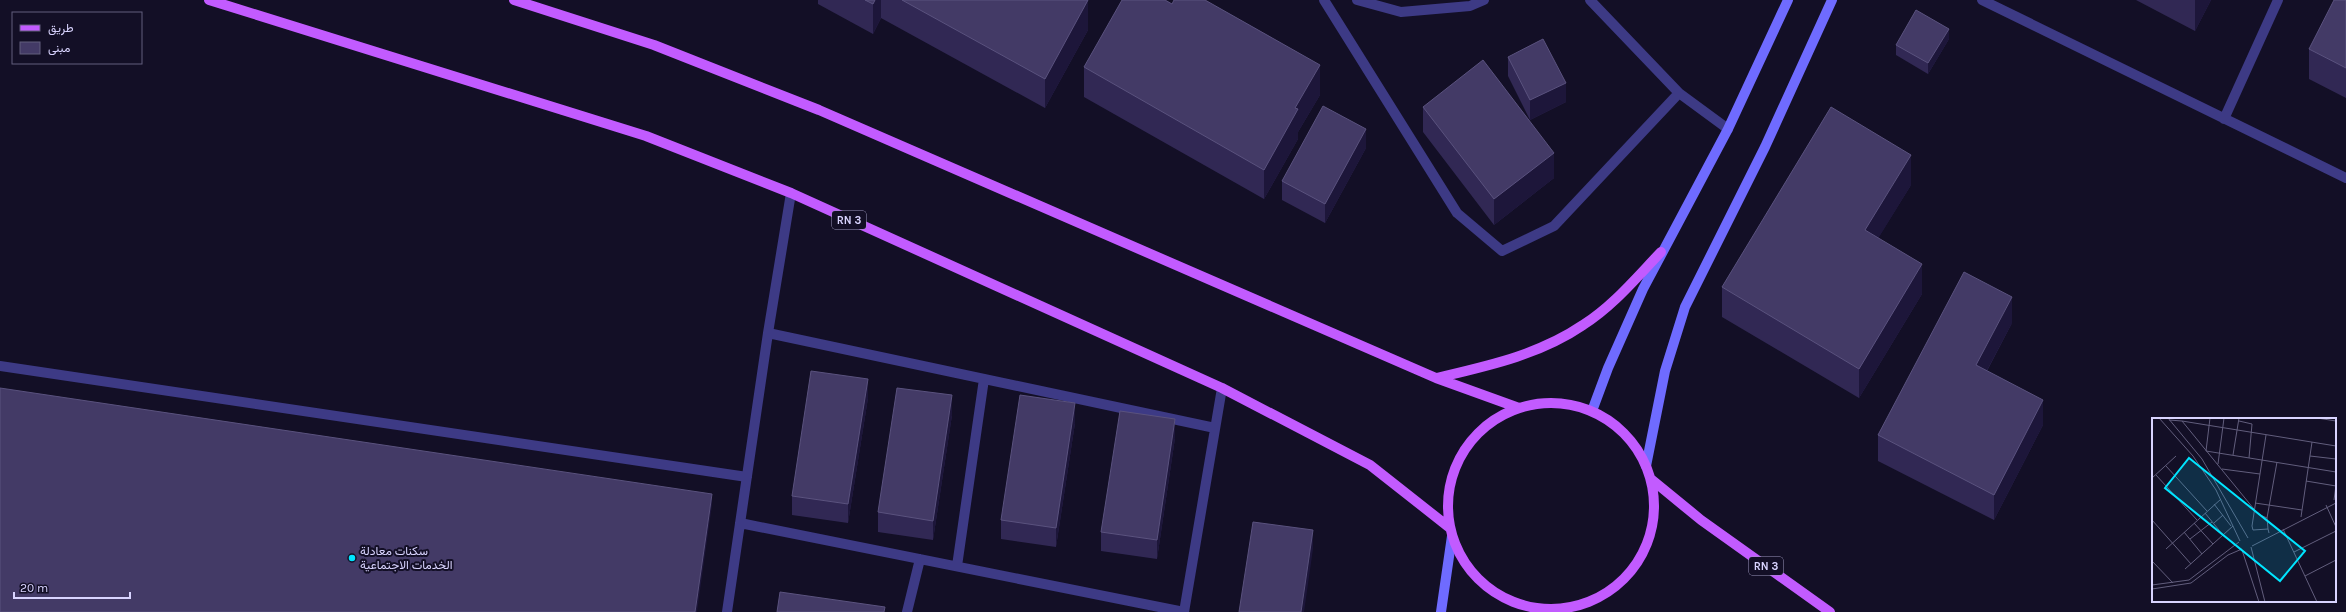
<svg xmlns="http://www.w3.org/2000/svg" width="2346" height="612" font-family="Karla,Vazirmatn,sans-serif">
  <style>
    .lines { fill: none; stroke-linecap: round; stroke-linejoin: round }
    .minor { stroke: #3d3a85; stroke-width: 10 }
    .secondary { stroke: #6f6bff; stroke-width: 10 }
    .primary { stroke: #c25bff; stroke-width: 10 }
    .wall { fill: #312854 }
    .shaded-wall { fill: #1d163a }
    .building { fill: #433a66; stroke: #5a527e }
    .poi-dot { fill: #00e5ff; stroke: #130f26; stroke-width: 1.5 }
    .labels { text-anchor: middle; stroke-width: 4; stroke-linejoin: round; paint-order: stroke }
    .shield { fill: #130f26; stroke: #9e99be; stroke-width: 1 }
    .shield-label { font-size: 11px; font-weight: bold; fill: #d9d4ff }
    .poi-label { font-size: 12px; fill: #d9d4ff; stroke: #130f26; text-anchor: start }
    .inset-road { fill: none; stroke: #625e7d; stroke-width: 1 }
    .view { fill: #00e5ff; fill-opacity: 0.15; stroke: #00e5ff; stroke-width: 2 }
    .inset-edge { fill: none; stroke: #d9d4ff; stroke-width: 2 }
  </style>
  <rect width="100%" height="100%" fill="#130f26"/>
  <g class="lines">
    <path class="minor" d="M 1324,0 L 1457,213 L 1502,251 L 1554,226 L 1679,93 L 1728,129
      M 1357,0 L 1401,12 L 1470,6 L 1484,0
      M 1590,0 L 1679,93
      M 1982,0 L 2346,178
      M 2224,119 L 2278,0
      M 768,333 L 1215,428
      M 0,366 L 747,477
      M 740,523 L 1184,612
      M 957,566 L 984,379
      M 727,612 L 768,333 L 791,193
      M 907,612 L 920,559
      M 1184,612 L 1222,388"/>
    <path class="secondary" d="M 1592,411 L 1608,368 L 1643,289 L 1728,129 L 1788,0
      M 1646,466 L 1665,371 L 1685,307 L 1765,147 L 1832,0
      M 1441,612 L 1452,536
      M 1553,612 L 1555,609"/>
    <path class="primary" d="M 209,0 L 646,136 L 791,193 L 1222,388 L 1370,465 L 1450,528
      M 514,0 L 654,45 L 819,110 L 1436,378 L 1519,408
      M 1436,378 C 1487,366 1539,355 1583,325 C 1613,306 1636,278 1661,252
      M1448 506a103 103 0 1 1 206 0a103 103 0 1 1-206 0Z
      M 1651,479 L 1701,520 L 1830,612"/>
  </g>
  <path class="wall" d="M 818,0 L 1088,0 L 1088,30 L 1045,108 L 881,18 L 873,34 L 818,4 Z
    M 2136,0 L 2211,0 L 2195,31 Z
    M 2346,0 L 2346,98 L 2309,79 L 2309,49 Z
    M 1949,39 L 1928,74 L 1896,55 L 1896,45 Z
    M 1508,57 L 1566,102 L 1530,120 L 1508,76 Z
    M 1084,67 L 1320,95 L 1298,132 L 1298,139 L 1264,199 L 1084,97 Z
    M 1423,107 L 1554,178 L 1494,225 L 1423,132 Z
    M 1366,148 L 1325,223 L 1282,200 L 1282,181 Z
    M 1911,185 L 1878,238 L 1922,294 L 1859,398 L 1722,317 L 1722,287 Z
    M 2012,323 L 1987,371 L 2043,425 L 1994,520 L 1878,461 L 1878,435 Z
    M 868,398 L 848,523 L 792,515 L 792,496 Z
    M 952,415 L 933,540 L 878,532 L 878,512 Z
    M 1075,423 L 1056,547 L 1001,539 L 1001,520 Z
    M 1175,438 L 1157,559 L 1101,551 L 1101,532 Z"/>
  <path class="shaded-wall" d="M 875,0 L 881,0 L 881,18 L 873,34 L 873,4 Z
    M 1088,0 L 1088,30 L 1045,108 L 1045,79 Z
    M 2195,0 L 2211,0 L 2195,31 Z
    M 1949,29 L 1949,39 L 1928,74 L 1928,63 Z
    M 1320,65 L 1320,95 L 1298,132 L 1298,139 L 1264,199 L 1264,170 L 1295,108 Z
    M 1566,83 L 1566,102 L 1530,120 L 1530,100 Z
    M 1366,129 L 1366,148 L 1325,223 L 1325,204 Z
    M 1554,153 L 1554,178 L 1494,225 L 1494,199 Z
    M 1911,155 L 1911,185 L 1865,260 L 1865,230 Z
    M 1922,264 L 1922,294 L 1859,398 L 1859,369 Z
    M 2012,297 L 2012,323 L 1976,391 L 1976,365 Z
    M 868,379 L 868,398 L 848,523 L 848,504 Z
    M 952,395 L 952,415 L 933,540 L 933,521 Z
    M 2043,400 L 2043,425 L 1994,520 L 1994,495 Z
    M 1075,403 L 1075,423 L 1056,547 L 1056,528 Z
    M 1175,419 L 1175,438 L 1157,559 L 1157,540 Z
    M 712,494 L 712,505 L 697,612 L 695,612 Z
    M 1313,530 L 1313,549 L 1304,612 L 1301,612 Z"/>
  <path class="building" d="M 865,0 L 875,0 L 873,4 Z
    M 902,0 L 1088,0 L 1045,79 Z
    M 1122,0 L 1165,0 L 1172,4 L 1174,0 L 1205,0 L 1320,65 L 1295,108 L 1298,109 L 1264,170 L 1084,67 Z
    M 2334,0 L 2346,0 L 2346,68 L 2309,49 Z
    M 1916,10 L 1949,29 L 1928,63 L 1896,45 Z
    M 1543,39 L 1566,83 L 1530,100 L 1508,57 Z
    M 1483,60 L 1554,153 L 1494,199 L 1423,107 Z
    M 1323,106 L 1366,129 L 1325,204 L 1282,181 Z
    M 1831,107 L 1911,155 L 1865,230 L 1922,264 L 1859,369 L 1722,287 Z
    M 1964,272 L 2012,297 L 1976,365 L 2043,400 L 1994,495 L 1878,435 Z
    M 811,371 L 868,379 L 848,504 L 792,496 Z
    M 0,388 L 712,494 L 695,612 L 0,612 Z
    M 897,388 L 952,395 L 933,521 L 878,512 Z
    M 1020,395 L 1075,403 L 1056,528 L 1001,520 Z
    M 1120,411 L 1175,419 L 1157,540 L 1101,532 Z
    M 1253,522 L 1313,530 L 1301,612 L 1239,612 Z
    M 780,592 L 885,607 L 884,612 L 777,612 Z"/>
  <circle class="poi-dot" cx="352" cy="558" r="4"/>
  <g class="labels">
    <g class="shield">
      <rect x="832" y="211" width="34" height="18" rx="3"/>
      <rect x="1749" y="557" width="34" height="18" rx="3"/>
    </g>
    <g class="shield-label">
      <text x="849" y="224">RN 3</text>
      <text x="1766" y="570">RN 3</text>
    </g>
    <g class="poi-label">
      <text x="360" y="555">سكنات معادلة<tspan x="360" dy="14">الخدمات الاجتماعية</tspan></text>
    </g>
  </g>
  <g transform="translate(2152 418)">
    <rect width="184" height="184" fill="#130f26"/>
    <path class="inset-road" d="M 7,0 L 41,38 L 64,72 L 88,123M 16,0 L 50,41 L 96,120M 58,0 L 54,33 L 184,54M 165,0 L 184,3M 17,2 L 30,3 L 106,96 L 115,100M 30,3 L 184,28M 87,3 L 100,6 L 97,40M 114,17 L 100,108 L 101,112 L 116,111 L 117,115M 81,37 L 87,0M 158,38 L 184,41M 66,46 L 72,0M 14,48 L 55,93M 70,51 L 108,56M 4,57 L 45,102M 0,60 L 24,38M 154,63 L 184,68M 182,82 L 184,67M 103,85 L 150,92M 62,86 L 79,108M 174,87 L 184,109M 53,95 L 71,117M 149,99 L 160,24M 0,102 L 39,146M 42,105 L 61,126M 62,105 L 71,97M 116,111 L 115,100 L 125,44M 131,111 L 165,184M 32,114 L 50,136M 38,121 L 60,104M 100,128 L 184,85M 99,129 L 113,184M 14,131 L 69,81M 90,132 L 107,184M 142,134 L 184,113M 0,143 L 21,165M 33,151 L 81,108M 153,158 L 184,142M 0,167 L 37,162 L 87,124M 0,171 L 39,165 L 76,137 L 90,131"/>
    <path class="view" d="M 37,40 L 153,133 L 128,163 L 13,70 Z"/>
    <rect width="184" height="184" class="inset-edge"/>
  </g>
  <rect x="12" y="12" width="130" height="52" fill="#130f26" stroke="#625e7d"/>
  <rect x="20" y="25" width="20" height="6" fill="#c25bff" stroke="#625e7d"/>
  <text x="48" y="32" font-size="12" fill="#d9d4ff">طريق</text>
  <rect x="20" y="42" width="20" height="12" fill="#433a66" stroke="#625e7d"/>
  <text x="48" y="52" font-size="12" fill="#d9d4ff">مبنى</text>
  <path d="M14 592v6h116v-6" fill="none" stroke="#d9d4ff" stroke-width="2"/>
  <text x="20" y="592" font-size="12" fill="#d9d4ff" stroke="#130f26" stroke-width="3" paint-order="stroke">20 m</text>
</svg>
